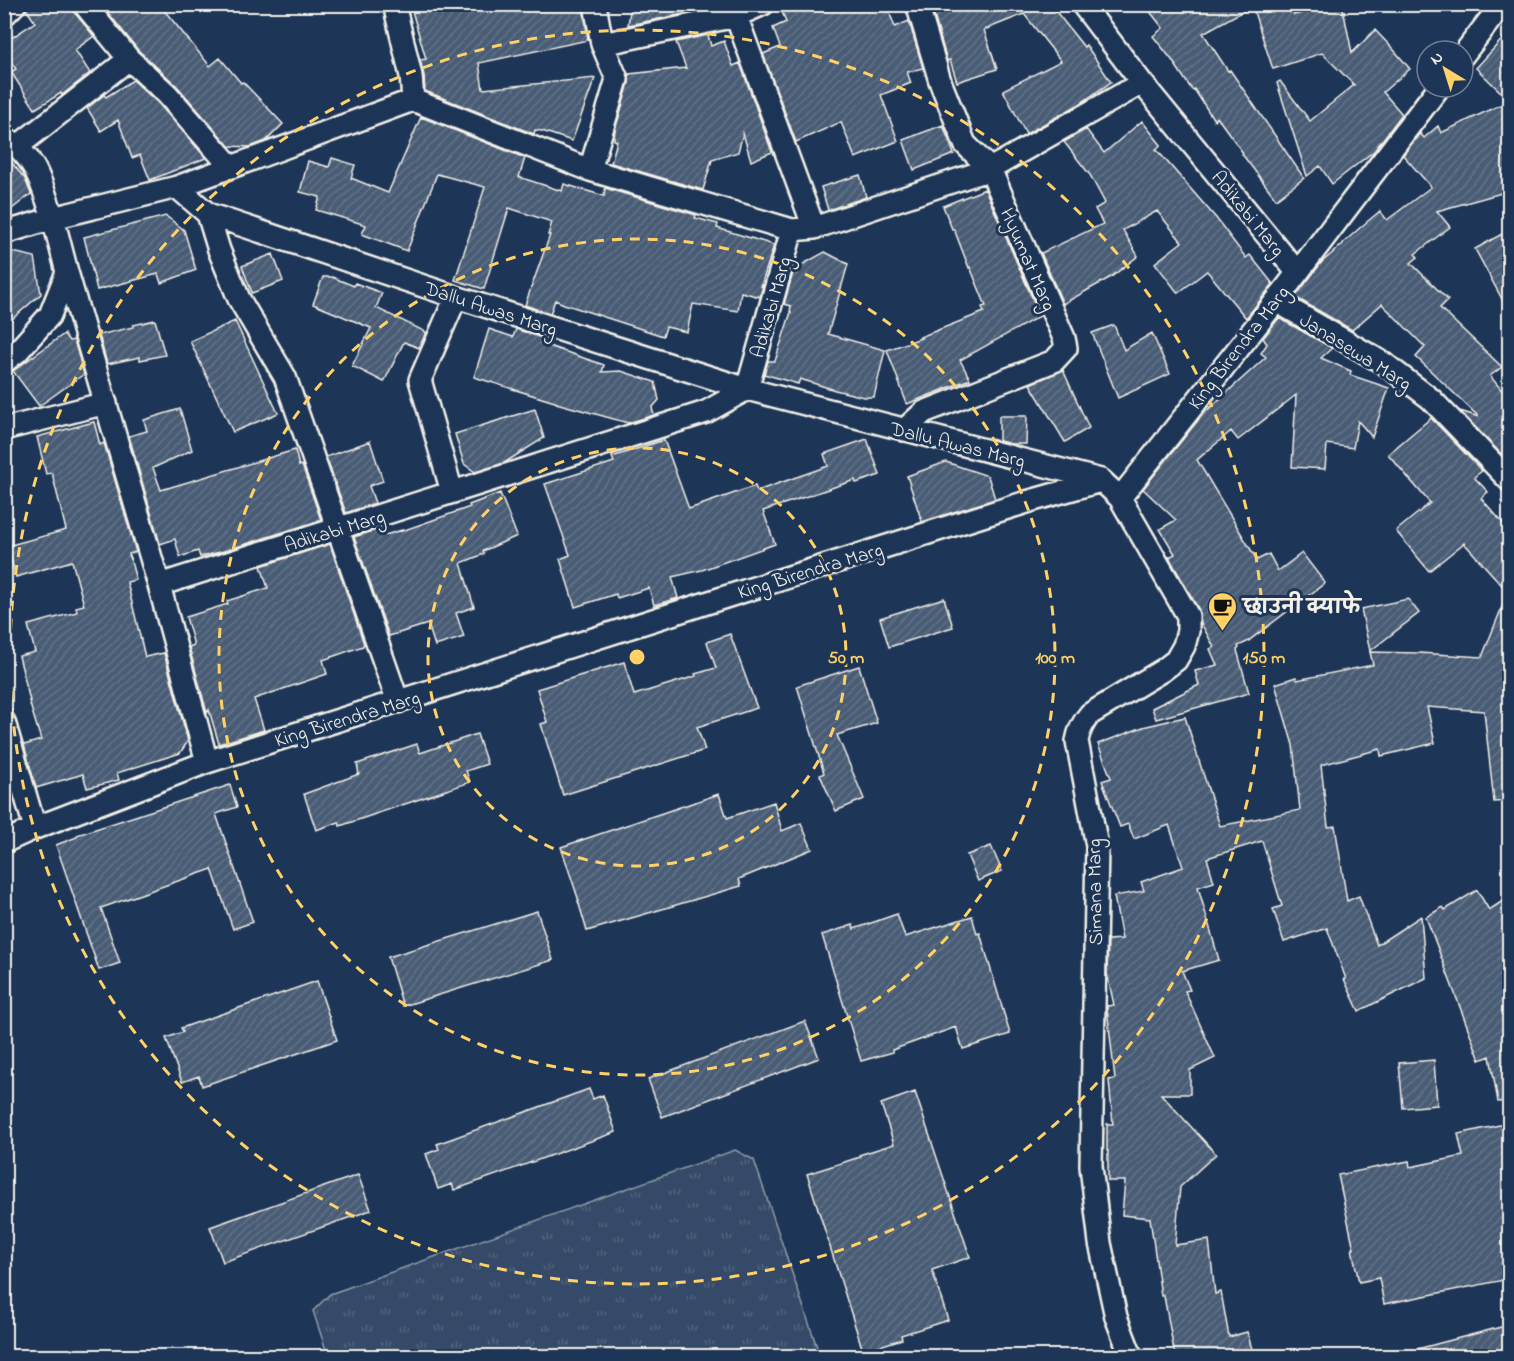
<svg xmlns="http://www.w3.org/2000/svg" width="1514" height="1361" font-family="'Indie Flower','Playpen Sans Deva',sans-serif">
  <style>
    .grass { fill: url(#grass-tufts); stroke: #949ea8; stroke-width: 1.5 }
    .building { fill: url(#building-hatch); stroke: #f4f1e8; stroke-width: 1.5 }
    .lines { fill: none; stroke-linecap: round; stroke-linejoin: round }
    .minor-casing { stroke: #f4f1e8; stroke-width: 26 }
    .minor { stroke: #1d3557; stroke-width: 21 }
    .ring { fill: none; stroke: #ffd166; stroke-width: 3; stroke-dasharray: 10 8 }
    .labels { text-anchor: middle; stroke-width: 6; stroke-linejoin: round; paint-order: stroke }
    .street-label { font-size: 20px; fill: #f4f1e8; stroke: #1d3557 }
    .poi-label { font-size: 20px; font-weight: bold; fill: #f4f1e8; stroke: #1d3557; text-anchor: start }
    .centre { fill: #ffd166; stroke: #1d3557; stroke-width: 3 }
    .ring-label { font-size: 18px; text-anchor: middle; font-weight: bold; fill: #ffd166; stroke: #1d3557; stroke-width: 6; stroke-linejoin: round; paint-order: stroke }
  </style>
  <defs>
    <pattern id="grass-tufts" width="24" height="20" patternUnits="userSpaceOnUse" patternTransform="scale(1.5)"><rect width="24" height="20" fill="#354a67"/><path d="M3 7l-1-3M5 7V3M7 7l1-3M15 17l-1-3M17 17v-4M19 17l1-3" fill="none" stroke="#53657d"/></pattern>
    <pattern id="building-hatch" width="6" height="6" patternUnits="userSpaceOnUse" patternTransform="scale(1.5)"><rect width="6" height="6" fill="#485b74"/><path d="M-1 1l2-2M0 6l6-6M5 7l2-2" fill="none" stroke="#637388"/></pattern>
  </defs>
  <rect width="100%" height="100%" fill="#1d3557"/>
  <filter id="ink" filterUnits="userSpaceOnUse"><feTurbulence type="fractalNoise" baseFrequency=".0167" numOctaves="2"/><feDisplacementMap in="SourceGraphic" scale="12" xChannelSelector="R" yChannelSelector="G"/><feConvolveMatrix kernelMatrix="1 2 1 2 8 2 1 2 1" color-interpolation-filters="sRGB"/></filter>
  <g filter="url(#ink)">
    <path class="grass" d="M 735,1150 L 754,1160 L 820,1356 L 328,1356 L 313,1311 L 330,1294 Z"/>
    <path class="building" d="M 27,4 L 71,4 L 74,12 L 94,36 L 75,50 L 90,73 L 62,95 L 61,93 L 35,109 L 11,72 L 16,69 L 4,51 L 4,43 L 35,22 L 26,9 Z
      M 101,4 L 159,4 L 210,66 L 220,58 L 241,83 L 243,82 L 283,124 L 266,141 L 250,147 L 229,146 L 177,86 L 138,50 Z
      M 410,4 L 583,4 L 588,40 L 479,63 L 483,89 L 595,78 L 572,141 L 542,131 L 535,130 L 534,134 L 425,91 L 424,75 L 420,60 L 426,59 Z
      M 631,4 L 708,4 L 709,9 L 628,25 Z
      M 779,4 L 886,4 L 895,27 L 909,21 L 923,68 L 907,72 L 911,83 L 881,95 L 898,141 L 855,158 L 841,122 L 796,142 L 763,54 L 780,47 L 773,28 L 786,22 Z
      M 954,4 L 1050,4 L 1084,47 L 1086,45 L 1111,82 L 1078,105 L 1026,134 L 1003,90 L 1061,61 L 1024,14 L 984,30 L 997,69 L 957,82 L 950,60 L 947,61 L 933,12 Z
      M 1144,4 L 1289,4 L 1291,12 L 1292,11 L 1294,15 L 1332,4 L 1342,4 L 1352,53 L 1375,30 L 1394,50 L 1410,69 L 1383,92 L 1402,114 L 1374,151 L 1332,184 L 1320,166 L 1307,176 L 1277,83 L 1280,81 L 1310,121 L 1354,85 L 1322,53 L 1273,69 L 1252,6 L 1203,33 L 1228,71 L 1230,70 L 1304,178 L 1276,199 L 1242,154 L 1243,153 L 1217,117 L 1214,120 L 1194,89 L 1192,90 L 1172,60 L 1153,36 L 1163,28 Z
      M 1509,32 L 1509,100 L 1476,68 Z
      M 708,35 L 711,46 L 724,41 L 733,66 L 740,63 L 772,152 L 751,161 L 743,133 L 738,152 L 712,160 L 703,190 L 611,163 L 617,141 L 614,140 L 615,130 L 629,83 L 629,74 L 686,68 L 676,42 Z
      M 133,80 L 158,103 L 206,158 L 150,180 L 140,155 L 132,158 L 118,120 L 101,131 L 87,108 L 104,95 L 106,97 Z
      M 1504,103 L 1509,115 L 1509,191 L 1437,211 L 1450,227 L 1415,254 L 1418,257 L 1411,263 L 1448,300 L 1440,308 L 1502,367 L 1490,376 L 1509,399 L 1509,449 L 1502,455 L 1460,411 L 1479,417 L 1416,357 L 1425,347 L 1382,304 L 1352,330 L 1295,297 L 1322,262 L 1343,244 L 1343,243 L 1362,226 L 1380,211 L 1387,220 L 1431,187 L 1403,155 L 1420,133 L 1424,138 L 1438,126 L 1441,133 Z
      M 421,117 L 525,158 L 519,177 L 562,191 L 564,184 L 604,196 L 605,188 L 696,215 L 695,218 L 718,224 L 717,228 L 774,245 L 761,286 L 763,285 L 760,297 L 741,292 L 738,311 L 693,304 L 687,332 L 666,327 L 663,336 L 564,304 L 555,300 L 550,314 L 525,305 L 550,235 L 548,235 L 552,222 L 509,208 L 484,289 L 455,280 L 485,187 L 437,174 L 407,251 L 362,234 L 366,225 L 316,210 L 320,197 L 300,192 L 308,161 L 329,167 L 332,158 L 355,165 L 351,178 L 388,193 Z
      M 1142,121 L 1161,145 L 1156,149 L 1216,218 L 1246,258 L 1250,255 L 1273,284 L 1246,318 L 1207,271 L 1178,293 L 1155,263 L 1182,242 L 1157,211 L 1123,230 L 1138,256 L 1111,277 L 1063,304 L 1041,253 L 1103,224 L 1095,209 L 1105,203 L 1090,175 L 1064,142 L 1086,129 L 1104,153 Z
      M 943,125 L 954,154 L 914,170 L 903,140 Z
      M 4,153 L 25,179 L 31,194 L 4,215 Z
      M 860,175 L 866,197 L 828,210 L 821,187 Z
      M 985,189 L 1040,316 L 960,360 L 970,379 L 907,404 L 887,350 L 921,338 L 920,337 L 984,312 L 982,307 L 986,306 L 970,267 L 969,268 L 954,229 L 952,229 L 943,206 Z
      M 166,216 L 184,230 L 196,270 L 161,283 L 158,274 L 97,290 L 84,237 Z
      M 1509,230 L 1509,312 L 1475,249 Z
      M 4,250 L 35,257 L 41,294 L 4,326 Z
      M 825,252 L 848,264 L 828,334 L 885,350 L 874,397 L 864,397 L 835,390 L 800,379 L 798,384 L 764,374 L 768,361 L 775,361 L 791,312 L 790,312 L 791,306 L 784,304 L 794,269 Z
      M 273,254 L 283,281 L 252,293 L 242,266 Z
      M 323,277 L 332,277 L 354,286 L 355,283 L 382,293 L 376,308 L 426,332 L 419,348 L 404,342 L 384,382 L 352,366 L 371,328 L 313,304 Z
      M 1279,318 L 1332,348 L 1321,358 L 1351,371 L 1350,375 L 1389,388 L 1372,437 L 1358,421 L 1353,448 L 1327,444 L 1325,469 L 1292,467 L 1296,395 L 1238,440 L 1231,431 L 1197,460 L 1257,560 L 1269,554 L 1278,571 L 1302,553 L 1325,583 L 1247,642 L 1238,646 L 1239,648 L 1237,650 L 1249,693 L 1156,719 L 1152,708 L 1199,685 L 1195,671 L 1217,665 L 1210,649 L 1214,647 L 1201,623 L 1199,610 L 1169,557 L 1175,554 L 1160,529 L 1176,520 L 1143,489 L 1203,414 L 1266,357 L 1261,353 L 1267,344 L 1263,338 Z
      M 155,320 L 165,355 L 140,360 L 140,357 L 107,364 L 99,335 L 133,327 L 133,325 Z
      M 235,321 L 278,413 L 233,432 L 190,341 Z
      M 1114,325 L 1124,350 L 1152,333 L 1170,374 L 1118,398 L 1092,333 Z
      M 489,329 L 513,337 L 516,329 L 542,338 L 540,343 L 604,365 L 602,372 L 621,371 L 655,382 L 659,400 L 652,408 L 654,415 L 628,423 L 556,403 L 558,403 L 474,377 Z
      M 64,334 L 69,341 L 74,340 L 84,374 L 39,406 L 13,371 Z
      M 1063,370 L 1089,428 L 1065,442 L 1030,384 Z
      M 180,409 L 192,450 L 153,468 L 161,490 L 295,450 L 299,466 L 302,465 L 321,520 L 224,551 L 200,557 L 198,551 L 180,557 L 175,539 L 160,544 L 129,436 L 147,431 L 144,420 Z
      M 535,409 L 544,438 L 504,463 L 475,472 L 464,464 L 455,434 Z
      M 999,416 L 1027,416 L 1026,444 L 1011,444 L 999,441 Z
      M 1431,418 L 1482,471 L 1474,477 L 1488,492 L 1481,498 L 1509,530 L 1509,801 L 1494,802 L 1484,711 L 1427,707 L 1435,743 L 1381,756 L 1380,749 L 1321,765 L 1328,827 L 1335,826 L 1347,901 L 1359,896 L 1377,945 L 1421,916 L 1426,978 L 1359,1011 L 1344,979 L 1346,979 L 1327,928 L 1284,942 L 1273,909 L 1282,906 L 1262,841 L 1207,858 L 1214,882 L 1198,887 L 1219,960 L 1182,971 L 1190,990 L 1185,991 L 1215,1058 L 1190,1070 L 1190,1094 L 1161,1094 L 1216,1154 L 1180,1187 L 1175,1245 L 1209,1240 L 1215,1294 L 1221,1292 L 1229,1337 L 1247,1332 L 1254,1356 L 1175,1356 L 1164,1296 L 1161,1296 L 1150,1218 L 1122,1215 L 1125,1181 L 1108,1181 L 1108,1151 L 1107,1151 L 1107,1124 L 1113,1124 L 1109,1080 L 1115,1079 L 1107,1009 L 1107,1006 L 1114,1005 L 1107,973 L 1108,940 L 1122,939 L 1114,896 L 1144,891 L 1141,882 L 1183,867 L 1169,825 L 1134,839 L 1128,824 L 1120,827 L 1102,781 L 1111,778 L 1098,744 L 1143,727 L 1185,717 L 1220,826 L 1300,810 L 1293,745 L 1275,684 L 1296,677 L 1297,680 L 1373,665 L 1370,652 L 1419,653 L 1482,657 L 1508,592 L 1464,543 L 1429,571 L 1396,531 L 1430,503 L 1388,454 Z
      M 94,422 L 100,445 L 104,443 L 136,552 L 129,554 L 136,580 L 127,582 L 145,657 L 164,653 L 188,741 L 180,753 L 117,773 L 119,780 L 87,788 L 83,774 L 36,788 L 24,745 L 41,740 L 29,701 L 30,701 L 19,656 L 35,652 L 28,625 L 77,612 L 76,607 L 84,605 L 72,561 L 16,577 L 7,546 L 66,530 L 52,473 L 46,474 L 37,437 Z
      M 867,439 L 880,475 L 856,483 L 855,480 L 763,511 L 775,544 L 702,570 L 672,577 L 678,598 L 654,605 L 649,588 L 617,598 L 616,594 L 575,607 L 560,559 L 570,555 L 545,484 L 614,462 L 612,457 L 664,440 L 689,509 L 755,486 L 757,491 L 828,466 L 824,454 Z
      M 370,441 L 383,481 L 369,486 L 375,503 L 346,513 L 326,457 Z
      M 946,462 L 988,476 L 995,499 L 922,522 L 907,476 Z
      M 500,493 L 517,536 L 483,551 L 484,554 L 461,563 L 474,607 L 456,613 L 464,637 L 435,646 L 428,624 L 389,636 L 354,537 L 383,528 L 385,535 L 402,530 L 402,531 L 470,507 L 469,505 Z
      M 330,544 L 364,644 L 363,645 L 363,646 L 323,660 L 327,674 L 254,699 L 264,730 L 219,744 L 209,710 L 207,713 L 189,647 L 194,645 L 186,617 L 228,604 L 227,601 L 268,588 L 261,566 Z
      M 944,598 L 953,627 L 889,647 L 880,618 Z
      M 1408,599 L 1419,613 L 1370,651 L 1361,609 Z
      M 730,634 L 757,708 L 697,727 L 705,750 L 563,795 L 541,724 L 547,722 L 537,689 L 624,662 L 634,695 L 696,676 L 695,674 L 716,668 L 707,642 Z
      M 859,666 L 877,723 L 837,735 L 864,799 L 836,811 L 820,775 L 824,773 L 797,686 Z
      M 477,734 L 487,764 L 466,771 L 470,782 L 340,826 L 339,822 L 316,830 L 304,794 L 359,774 L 357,764 L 417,744 L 420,753 Z
      M 230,785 L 237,807 L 216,814 L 253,922 L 233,929 L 212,869 L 101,908 L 120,963 L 99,970 L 56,845 L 77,837 L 77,835 Z
      M 719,794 L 727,818 L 774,802 L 782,831 L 801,823 L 812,849 L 739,879 L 741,886 L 587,931 L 578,901 L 579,901 L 561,847 Z
      M 991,846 L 1002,871 L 978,881 L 967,855 Z
      M 1477,890 L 1489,910 L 1509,897 L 1509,1101 L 1498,1102 L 1490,1056 L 1480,1060 L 1426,917 L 1443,907 L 1445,910 Z
      M 537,911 L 553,960 L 403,1006 L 388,957 Z
      M 897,914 L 905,937 L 972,916 L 977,934 L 980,933 L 1010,1034 L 963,1049 L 956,1027 L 892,1050 L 893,1052 L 861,1061 L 822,935 L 853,925 L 854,929 Z
      M 317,981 L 337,1040 L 202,1086 L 199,1076 L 182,1082 L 166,1038 L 183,1032 L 181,1028 Z
      M 805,1021 L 819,1058 L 662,1117 L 648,1079 Z
      M 1434,1060 L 1437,1105 L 1403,1108 L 1399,1063 Z
      M 589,1089 L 593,1099 L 603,1095 L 616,1132 L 454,1190 L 452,1184 L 438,1189 L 426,1154 L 439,1149 L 437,1144 Z
      M 915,1092 L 970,1257 L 932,1270 L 948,1320 L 901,1335 L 902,1339 L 863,1351 L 807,1174 L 860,1157 L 859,1155 L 894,1144 L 881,1104 Z
      M 1509,1123 L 1509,1279 L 1384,1304 L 1379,1278 L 1359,1282 L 1352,1249 L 1354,1249 L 1338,1175 L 1409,1161 L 1410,1167 L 1463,1156 L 1458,1134 Z
      M 358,1175 L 371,1210 L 223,1262 L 210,1227 Z
      M 1505,1326 L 1509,1345 L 1509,1356 L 1418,1356 L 1417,1349 Z"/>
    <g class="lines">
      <defs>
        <path id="minor" d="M 84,4 L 129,59 L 167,94 L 231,167
          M 394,4 L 411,76 L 413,100
          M 1082,4 L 1142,83
          M 4,15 L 15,4
          M 736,16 L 814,228
          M 602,44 L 736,16 L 763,4
          M 1463,55 L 1502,4
          M 4,137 C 37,158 41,183 53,218 L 4,233
          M 18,146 L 129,59
          M 590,170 L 617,79 L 602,44 L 595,4
          M 177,187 L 413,100 L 590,170 L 792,230 L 814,228 L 990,169 L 1142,83 L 1297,272
          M 208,214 L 219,250 L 239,299 L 285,377 L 398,702
          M 67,272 L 159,585 L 207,762
          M 1276,301 L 1385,364 L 1431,399 L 1510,481
          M 4,362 L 17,352 L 50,315 L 67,272 L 53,218 L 177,187 L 208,214 L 456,297 L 747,389 L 1101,480 L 1120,498 L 1276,301 L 1439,87
          M 4,429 L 106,403
          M 904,430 L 924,412 L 1054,361 L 1066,348 L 1064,338 L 990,169 L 965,144 L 940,81 L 917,4
          M 452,492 L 420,380 L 456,297
          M 1120,498 L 1188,616 L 1188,631 L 1184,646 L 1176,660 L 1163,670 L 1090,714 C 1083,722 1079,730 1077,741 L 1097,846 L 1091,1166 L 1100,1243 L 1116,1317 L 1131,1356
          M 159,585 L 706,412 L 747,389 L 792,230
          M 4,722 L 35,828
          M 4,842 L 35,828 L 207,762 L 719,599 L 1030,501 L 1101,481"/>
      </defs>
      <use href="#minor" class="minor-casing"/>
      <use href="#minor" class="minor"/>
    </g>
  </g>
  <g class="ring">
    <circle cx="637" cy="657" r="209"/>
    <circle cx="637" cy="657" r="418"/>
    <circle cx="637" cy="657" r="627"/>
  </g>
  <defs>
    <symbol id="cafe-pin" viewBox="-11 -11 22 30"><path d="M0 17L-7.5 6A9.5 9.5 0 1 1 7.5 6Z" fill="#ffd166" stroke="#1d3557"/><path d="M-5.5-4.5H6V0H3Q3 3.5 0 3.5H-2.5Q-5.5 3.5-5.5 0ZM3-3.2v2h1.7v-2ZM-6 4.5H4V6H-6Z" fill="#111"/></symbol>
  </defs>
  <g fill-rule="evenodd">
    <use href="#cafe-pin" x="1206" y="590" width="33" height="45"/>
  </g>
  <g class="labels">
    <g class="street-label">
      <text transform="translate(1249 213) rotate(51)" y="7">Adikabi Marg</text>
      <text transform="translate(1029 259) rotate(66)" y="7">Hyumat Marg</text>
      <text transform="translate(770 307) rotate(-74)" y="7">Adikabi Marg</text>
      <text transform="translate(491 308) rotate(18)" y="7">Dallu Awas Marg</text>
      <text transform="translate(1238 347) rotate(-52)" y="7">King Birendra Marg</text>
      <text transform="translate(1356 351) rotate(32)" y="7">Janasewa Marg</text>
      <text transform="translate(958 444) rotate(14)" y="7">Dallu Awas Marg</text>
      <text transform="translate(334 530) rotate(-17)" y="7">Adikabi Marg</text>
      <text transform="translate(810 570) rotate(-17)" y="7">King Birendra Marg</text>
      <text transform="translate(347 718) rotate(-17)" y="7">King Birendra Marg</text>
      <text transform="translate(1094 892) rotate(-91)" y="7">Simana Marg</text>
    </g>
    <g class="poi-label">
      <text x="1243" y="613">छाउनी क्याफे</text>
    </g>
  </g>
  <circle cx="637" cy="657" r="9" class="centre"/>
  <g class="ring-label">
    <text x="846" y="663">50 m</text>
    <text x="1055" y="663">100 m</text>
    <text x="1264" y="663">150 m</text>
  </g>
  <rect width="1514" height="1361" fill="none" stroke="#1d3557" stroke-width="24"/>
  <rect x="12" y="12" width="1490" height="1337" fill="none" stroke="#f4f1e8" stroke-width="2" filter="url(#ink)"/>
  <g transform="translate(1445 69) rotate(322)"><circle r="28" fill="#1d3557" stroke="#738091" stroke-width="1.5"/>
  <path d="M0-4.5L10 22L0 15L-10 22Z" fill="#ffd166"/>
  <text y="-9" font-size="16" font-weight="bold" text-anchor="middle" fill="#f4f1e8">N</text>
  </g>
</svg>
